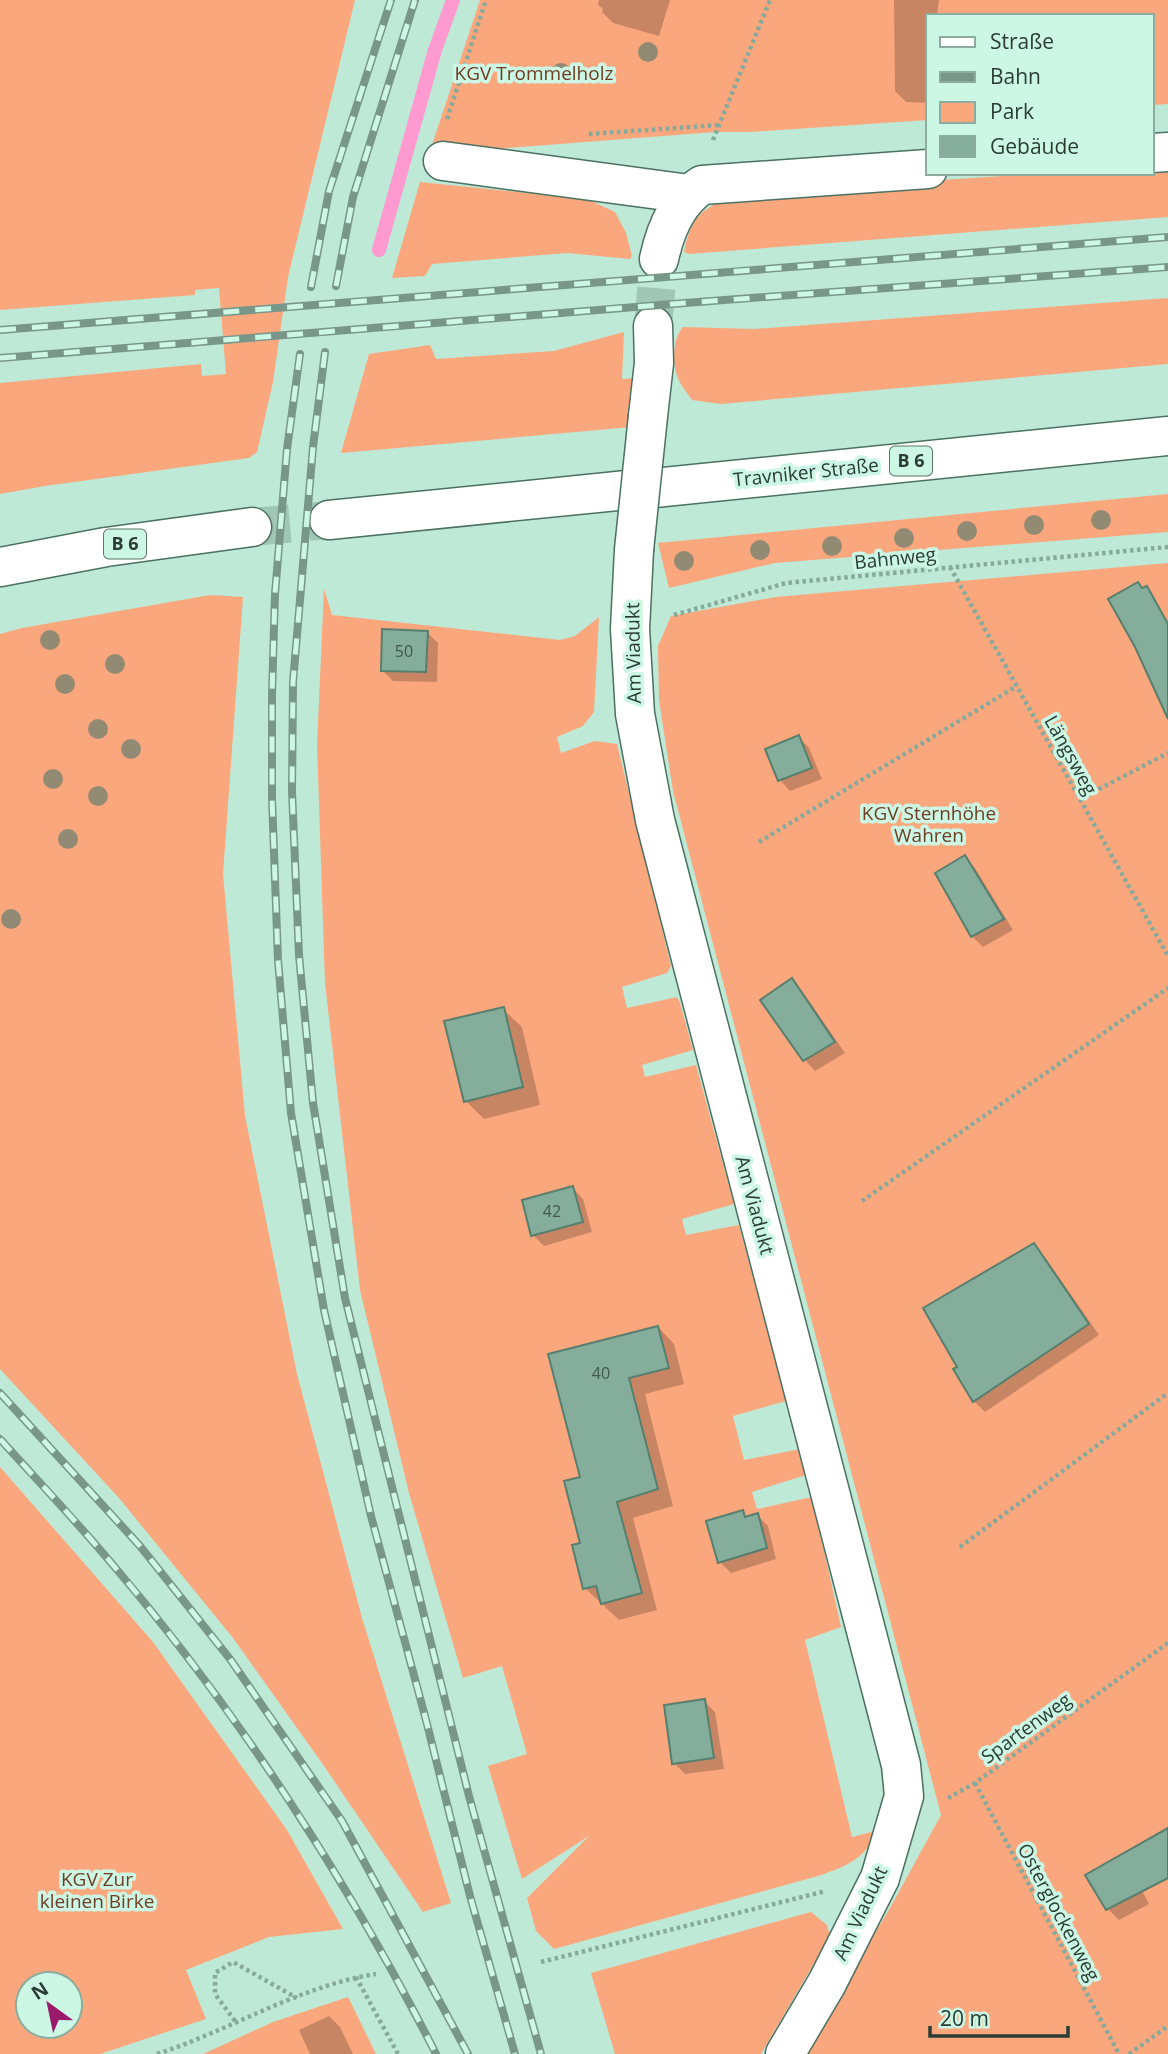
<svg xmlns="http://www.w3.org/2000/svg" width="1168" height="2054" font-family="'Open Sans',sans-serif">
  <style>
    .green { fill: #fba77d; fill-rule: evenodd }
    .shadow { fill: #0003 }
    .lines { fill: none; stroke-linecap: round; stroke-linejoin: round }
    .stream { stroke: #fe9ad0; stroke-width: 14 }
    .building { fill: #84ad9c; stroke: #577f6e; stroke-width: 2 }
    .minor-tunnel { stroke: #a0c6b6; stroke-width: 38; stroke-dasharray: 38 19; stroke-linecap: butt }
    .major-tunnel { stroke: #a0c6b6; stroke-width: 38; stroke-dasharray: 38 19; stroke-linecap: butt }
    .minor-casing { stroke: #4a7161; stroke-width: 41 }
    .major-casing { stroke: #4a7161; stroke-width: 41 }
    .path { stroke: #87a99b; stroke-width: 4.5; stroke-dasharray: 3.5 3.5; stroke-linecap: butt }
    .minor { stroke: #fff; stroke-width: 38 }
    .major { stroke: #fff; stroke-width: 38 }
    .rail-casing { stroke: #789789; stroke-width: 8 }
    .rail { stroke: #cbf7e4; stroke-width: 5; stroke-dasharray: 16; stroke-linecap: butt }
    .minor-bridge-casing { stroke: #4a7161; stroke-width: 41; stroke-linecap: butt }
    .minor-bridge { stroke: #fff; stroke-width: 38 }
    .tree { fill: #938a74 }
    .labels { text-anchor: middle; stroke-width: 7; stroke-linejoin: round; paint-order: stroke }
    .number-label { font-size: 16px; fill: #40584e }
    .shield { fill: #cbf7e4; stroke: #5a7469; stroke-width: 2 }
    .shield-label { font-size: 18px; font-weight: bold; fill: #2a3c34 }
    .park-label { font-size: 19px; fill: #6f3d23; stroke: #cbf7e4 }
    .street-label { font-size: 19px; fill: #2a3c34; stroke: #cbf7e4 }
  </style>
  <rect width="100%" height="100%" fill="#bee9d7"/>
  <path class="green" d="M 0,0 L 355,0 L 288,277 L 273,382 L 257,452 L 249,458 L 45,486 L 0,494 L 0,383 L 201,364 L 202,376 L 226,374 L 219,288 L 195,290 L 195,295 L 0,310 Z
    M 480,0 L 1168,0 L 1168,104 L 1152,105 L 1152,16 L 928,16 L 928,120 L 751,132 L 715,132 L 429,154 Z
    M 1168,165 L 1168,217 L 689,254 L 684,252 C 692,213 703,209 738,193 L 1047,173 L 1152,173 L 1152,166 Z
    M 420,182 L 587,199 L 615,212 L 626,233 L 632,256 L 630,259 L 567,253 L 432,264 L 425,276 L 392,278 Z
    M 1168,298 L 1168,364 L 721,404 L 692,400 C 687,393 680,384 677,376 C 672,363 673,337 683,327 L 754,329 Z
    M 624,332 L 622,379 L 637,378 L 632,427 L 341,453 L 369,354 L 430,345 L 436,359 L 554,351 Z
    M 1168,494 L 1168,532 L 775,563 L 669,588 L 658,543 Z
    M 1168,563 L 1168,2054 L 802,2054 L 890,1908 L 941,1815 L 673,791 L 659,700 L 658,646 L 671,616 L 775,597 Z
    M 324,589 L 332,615 L 560,640 L 575,636 L 599,617 L 594,712 L 583,726 L 557,737 L 561,753 L 595,741 L 617,744 L 671,966 L 667,973 L 622,987 L 627,1008 L 677,997 L 680,1003 L 693,1050 L 642,1065 L 645,1077 L 696,1065 L 734,1204 L 682,1219 L 686,1235 L 739,1225 L 786,1401 L 733,1416 L 744,1460 L 800,1449 L 806,1475 L 752,1492 L 757,1509 L 812,1497 L 841,1627 L 805,1640 L 852,1837 L 879,1830 C 864,1859 848,1866 818,1876 L 554,1949 L 536,1931 L 527,1898 L 589,1836 L 522,1879 L 488,1766 L 527,1754 L 502,1666 L 463,1678 L 409,1493 L 360,1290 L 325,983 L 317,745 Z
    M 210,595 L 243,597 L 223,874 L 245,1116 L 297,1374 L 362,1618 L 451,1903 L 423,1912 L 324,1766 L 233,1638 L 119,1498 L 0,1369 L 0,634 L 22,628 Z
    M 0,1467 L 153,1642 L 287,1830 L 343,1929 L 269,1937 L 186,1970 L 206,2019 L 100,2054 L 0,2054 ZM 28,1984 L 70,1984 L 70,2026 L 28,2026 Z
    M 811,1912 L 827,1925 L 830,1936 L 761,2054 L 615,2054 L 591,1973 Z
    M 348,1997 L 376,2054 L 203,2054 L 273,2022 Z"/>
  <path class="shadow" d="M 599,0 L 670,0 L 659,36 L 613,23 L 602,12 L 603,9 L 598,5 Z
    M 894,0 L 939,0 L 937,16 L 928,16 L 928,103 L 906,102 L 895,91 Z
    M 427,632 L 438,643 L 437,682 L 393,681 L 382,670 Z
    M 799,737 L 809,748 L 822,779 L 790,791 L 780,780 L 767,750 Z
    M 964,858 L 975,868 L 1013,930 L 983,947 L 972,936 L 938,874 Z
    M 792,981 L 803,992 L 845,1053 L 815,1071 L 805,1060 Z
    M 503,1009 L 522,1027 L 540,1105 L 484,1119 L 466,1101 Z
    M 573,1188 L 583,1199 L 592,1232 L 544,1246 L 533,1235 Z
    M 1034,1246 L 1045,1257 L 1099,1335 L 985,1412 L 974,1401 L 959,1367 Z
    M 658,1327 L 674,1344 L 684,1384 L 645,1394 L 673,1506 L 633,1518 L 657,1610 L 619,1620 L 585,1588 L 582,1478 L 550,1355 Z
    M 742,1512 L 748,1518 L 757,1515 L 768,1526 L 776,1559 L 731,1573 L 720,1562 Z
    M 704,1701 L 715,1712 L 724,1769 L 685,1774 L 674,1763 Z
    M 1130,1868 L 1149,1904 L 1119,1920 L 1108,1909 L 1088,1876 Z
    M 329,2016 L 340,2027 L 353,2054 L 310,2054 L 299,2030 Z"/>
  <g class="lines">
    <path class="stream" d="M 379,250 L 435,50 L 453,0"/>
  </g>
  <path class="building" d="M 1138,582 L 1142,588 L 1147,586 L 1168,624 L 1168,719 L 1135,647 L 1108,599 Z
    M 382,629 L 428,631 L 426,672 L 381,671 Z
    M 799,735 L 812,768 L 778,781 L 765,749 Z
    M 965,855 L 1004,919 L 971,937 L 935,873 Z
    M 792,978 L 835,1042 L 803,1061 L 760,1000 Z
    M 504,1007 L 523,1087 L 464,1102 L 444,1021 Z
    M 573,1186 L 583,1222 L 531,1236 L 522,1200 Z
    M 1034,1243 L 1089,1324 L 973,1402 L 953,1369 L 957,1367 L 923,1308 Z
    M 658,1326 L 669,1368 L 629,1378 L 658,1489 L 617,1502 L 642,1593 L 601,1604 L 596,1586 L 583,1589 L 572,1545 L 580,1543 L 564,1481 L 580,1477 L 548,1354 Z
    M 743,1510 L 745,1517 L 758,1513 L 767,1548 L 718,1563 L 706,1521 Z
    M 705,1699 L 714,1758 L 672,1764 L 664,1705 Z
    M 1168,1828 L 1168,1878 L 1106,1910 L 1085,1875 Z"/>
  <g class="lines">
    <path class="minor-tunnel" d="M 653,326 L 659,259"/>
    <path class="major-tunnel" d="M 252,527 L 329,520"/>
    <defs>
      <path id="minor" d="M 1152,153 L 1168,152
        M 443,161 L 689,194
        M 659,259 C 665,231 677,201 702,185 L 928,169
        M 648,416 L 654,363 L 653,326
        M 634,550 L 630,629 L 635,714 L 655,820 L 901,1765 L 904,1796 L 880,1878 L 827,1983 L 785,2054"/>
      <path id="major" d="M 654,488 L 1168,436
        M 329,520 L 627,490
        M 0,567 L 106,547 L 252,527"/>
    </defs>
    <use href="#minor" class="minor-casing"/>
    <use href="#major" class="major-casing"/>
    <path class="path" d="M 447,119 L 486,0
      M 589,134 L 719,125
      M 713,140 L 770,0
      M 950,567 L 1168,956
      M 674,615 L 786,583 L 1168,547
      M 1080,799 L 1168,753
      M 759,842 L 1017,686
      M 862,1201 L 1168,988
      M 960,1547 L 1168,1393
      M 975,1783 L 1119,2054
      M 948,1798 L 975,1783 L 1168,1643
      M 541,1962 L 826,1891
      M 356,1977 L 398,2054
      M 235,2021 L 215,1994 L 215,1973 L 233,1962 L 297,1998
      M 157,2054 C 231,2030 299,1986 376,1974
      M 1129,2054 L 1168,2026"/>
    <use href="#minor" class="minor"/>
    <use href="#major" class="major"/>
    <defs>
      <path id="rail" d="M 336,286 L 353,197 L 415,0
        M 311,287 L 329,191 L 391,0
        M 0,330 L 1168,237
        M 325,352 L 313,447 L 293,682 L 292,791 L 299,955 L 313,1103 L 345,1298 L 469,1796 L 541,2054
        M 300,354 L 287,449 L 275,594 L 272,695 L 272,798 L 278,960 L 291,1113 L 324,1310 L 371,1516 L 426,1720 L 470,1896 L 515,2054
        M 0,358 L 685,303 L 1168,267
        M 0,1393 L 140,1546 L 230,1659 L 342,1821 L 468,2054
        M 0,1439 C 38,1481 77,1522 113,1565 C 237,1710 350,1884 436,2054"/>
    </defs>
    <use href="#rail" class="rail-casing"/>
    <use href="#rail" class="rail"/>
    <defs>
      <path id="minor-bridge" d="M 634,550 L 648,416"/>
    </defs>
    <use href="#minor-bridge" class="minor-bridge-casing"/>
    <use href="#minor-bridge" class="minor-bridge"/>
  </g>
  <g class="tree">
    <circle cx="648" cy="52" r="10"/>
    <circle cx="561" cy="73" r="10"/>
    <circle cx="1101" cy="520" r="10"/>
    <circle cx="1034" cy="525" r="10"/>
    <circle cx="967" cy="531" r="10"/>
    <circle cx="904" cy="538" r="10"/>
    <circle cx="832" cy="546" r="10"/>
    <circle cx="760" cy="550" r="10"/>
    <circle cx="684" cy="561" r="10"/>
    <circle cx="50" cy="640" r="10"/>
    <circle cx="115" cy="664" r="10"/>
    <circle cx="65" cy="684" r="10"/>
    <circle cx="98" cy="729" r="10"/>
    <circle cx="131" cy="749" r="10"/>
    <circle cx="53" cy="779" r="10"/>
    <circle cx="98" cy="796" r="10"/>
    <circle cx="68" cy="839" r="10"/>
    <circle cx="11" cy="919" r="10"/>
  </g>
  <g class="labels">
    <g class="number-label">
      <text x="404" y="657">50</text>
      <text x="552" y="1217">42</text>
      <text x="601" y="1379">40</text>
    </g>
    <g class="shield">
      <rect x="890" y="446.5" width="42" height="29" rx="5"/>
      <rect x="104" y="529.5" width="42" height="29" rx="5"/>
    </g>
    <g class="shield-label">
      <text x="911" y="467">B 6</text>
      <text x="125" y="550">B 6</text>
    </g>
    <g class="park-label">
      <text x="534" y="80">KGV Trommelholz</text>
      <text x="929" y="820">KGV Sternhöhe<tspan x="929" dy="22">Wahren</tspan></text>
      <text x="97" y="1886">KGV Zur<tspan x="97" dy="22">kleinen Birke</tspan></text>
    </g>
    <g class="street-label">
      <text transform="translate(806 472) rotate(-6)" y="7">Travniker Straße</text>
      <text transform="translate(895 558) rotate(-6)" y="7">Bahnweg</text>
      <text transform="translate(633 653) rotate(-91)" y="7">Am Viadukt</text>
      <text transform="translate(1071 755) rotate(61)" y="7">Längsweg</text>
      <text transform="translate(755 1205) rotate(75)" y="7">Am Viadukt</text>
      <text transform="translate(1026 1728) rotate(-36)" y="7">Spartenweg</text>
      <text transform="translate(1059 1912) rotate(62)" y="7">Osterglockenweg</text>
      <text transform="translate(860 1913) rotate(-65)" y="7">Am Viadukt</text>
    </g>
  </g>
  <rect x="926" y="14" width="228" height="161" fill="#cbf7e4" stroke="#8bac9e" stroke-width="2"/>
  <rect x="940" y="37" width="35" height="10" fill="#ffffff" stroke="#8bac9e" stroke-width="2"/>
  <text x="990" y="49" font-size="21" fill="#2a3c34">Straße</text>
  <rect x="940" y="72" width="35" height="10" fill="#789789" stroke="#8bac9e" stroke-width="2"/>
  <text x="990" y="84" font-size="21" fill="#2a3c34">Bahn</text>
  <rect x="940" y="102" width="35" height="21" fill="#fba77d" stroke="#8bac9e" stroke-width="2"/>
  <text x="990" y="119" font-size="21" fill="#2a3c34">Park</text>
  <rect x="940" y="136" width="35" height="21" fill="#84ad9c" stroke="#8bac9e" stroke-width="2"/>
  <text x="990" y="154" font-size="21" fill="#2a3c34">Gebäude</text>
  <g transform="translate(49 2005) rotate(327)"><circle r="33" fill="#cbf7e4" stroke="#8bac9e" stroke-width="2"/>
  <path d="M0-5L12 26L0 18L-12 26Z" fill="#9c1a6d"/>
  <text y="-10" font-size="19" font-weight="bold" text-anchor="middle" fill="#2a3c34">N</text>
  </g>
  <path d="M930 2026v10h138v-10" fill="none" stroke="#2a3c34" stroke-width="3.5"/>
  <text x="940" y="2026" font-size="21" fill="#2a3c34" stroke="#cbf7e4" stroke-width="5" paint-order="stroke">20 m</text>
</svg>
